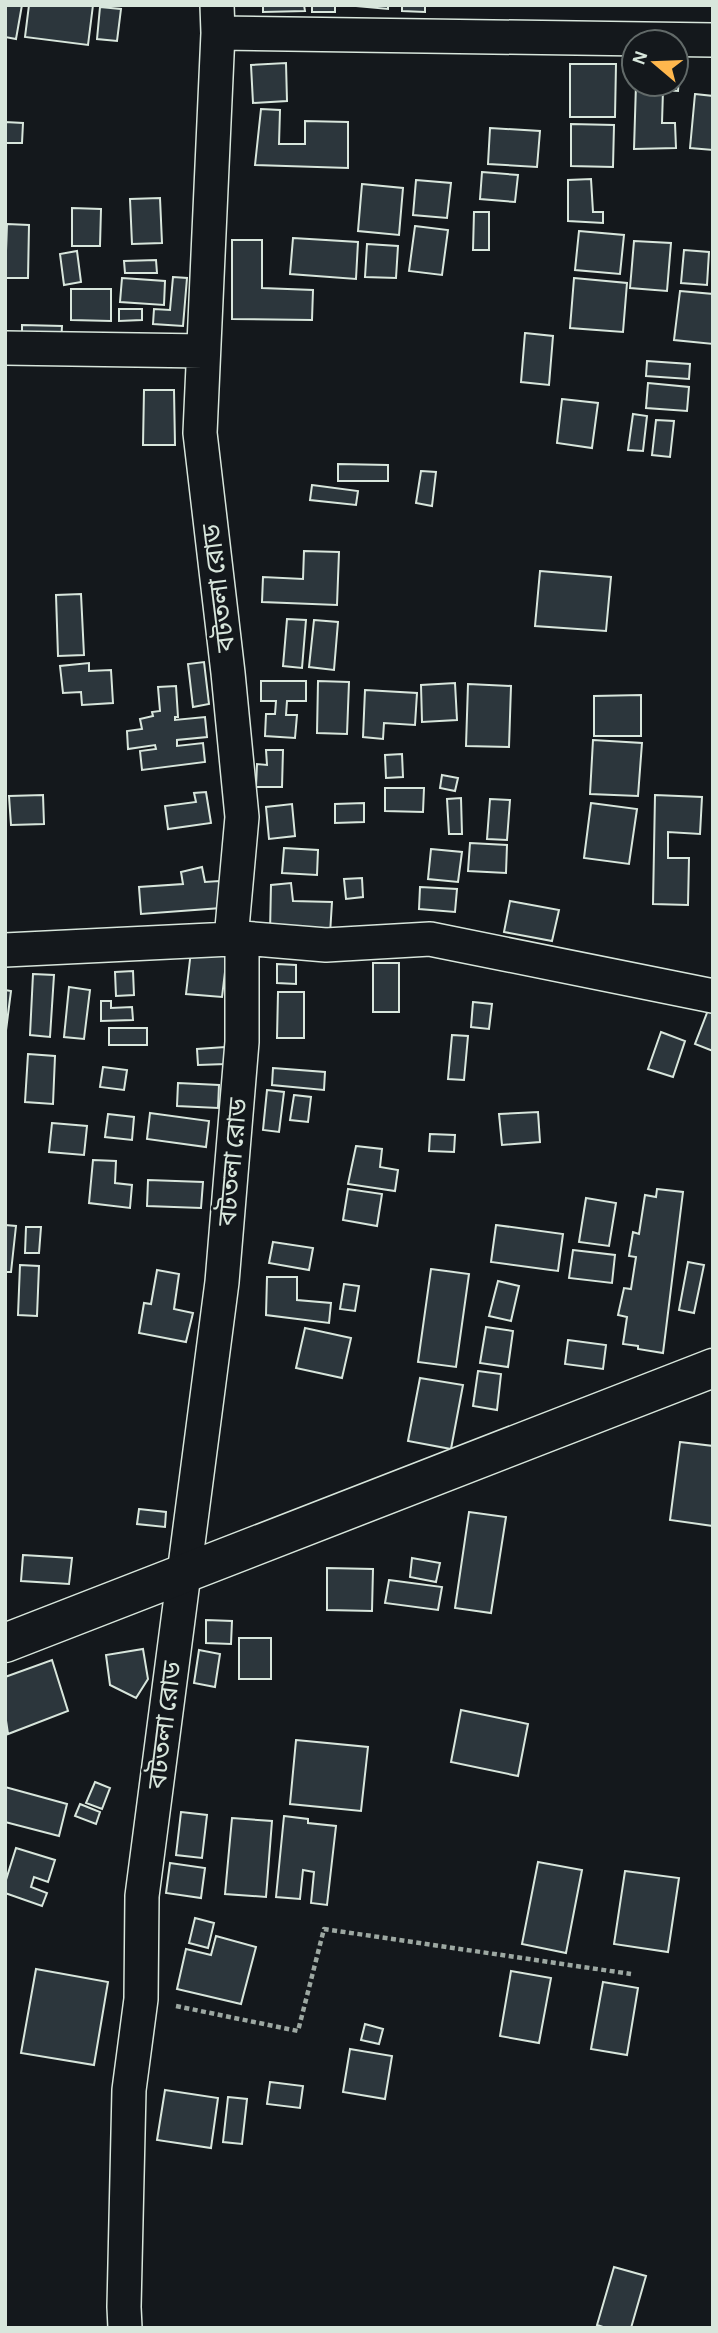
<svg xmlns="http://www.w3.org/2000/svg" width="718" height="2333" font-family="'Alegreya Sans','Noto Sans Bengali',sans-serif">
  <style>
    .building { fill: #2c363c; stroke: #d8e6dc; stroke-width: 2 }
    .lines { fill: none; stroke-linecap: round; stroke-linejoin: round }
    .minor-casing { stroke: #d8e6dc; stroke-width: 36 }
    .primary-casing { stroke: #d8e6dc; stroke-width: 41 }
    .path { stroke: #9da8a2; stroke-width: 4.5; stroke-dasharray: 5 3.5; stroke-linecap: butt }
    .minor { stroke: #14181c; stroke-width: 33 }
    .primary { stroke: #14181c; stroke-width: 38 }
    .labels { text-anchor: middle; stroke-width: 5; stroke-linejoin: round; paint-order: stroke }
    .street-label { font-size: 26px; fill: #d8e6dc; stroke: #14181c }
  </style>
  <rect width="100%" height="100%" fill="#14181c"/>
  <path class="building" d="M 5,5 L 22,5 L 16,39 L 5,37 Z
    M 29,5 L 93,5 L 88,45 L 25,37 Z
    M 263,5 L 304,5 L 305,11 L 263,12 Z
    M 312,5 L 335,5 L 335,12 L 312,12 Z
    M 345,5 L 388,5 L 388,9 Z
    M 402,5 L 425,5 L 425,12 L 402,11 Z
    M 100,7 L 121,9 L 117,41 L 97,39 Z
    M 286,63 L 287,101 L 253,103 L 251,65 Z
    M 676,63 L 680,63 L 678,91 L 663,90 L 662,123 L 675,123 L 676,148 L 634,149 L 636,84 L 676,84 Z
    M 570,64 L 616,64 L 615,117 L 570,117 Z
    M 695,94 L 713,96 L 713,150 L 690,148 Z
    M 261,109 L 280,110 L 279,144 L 305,144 L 305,121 L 348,122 L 348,168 L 255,165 Z
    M 5,122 L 23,123 L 22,143 L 5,143 Z
    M 571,124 L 614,125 L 613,167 L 571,166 Z
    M 490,128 L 540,131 L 537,167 L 488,164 Z
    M 482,172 L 518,175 L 515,202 L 480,199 Z
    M 591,179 L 593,212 L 603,212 L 603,223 L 568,221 L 568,180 Z
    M 416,180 L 451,183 L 447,218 L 413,215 Z
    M 362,184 L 403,188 L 399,235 L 358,231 Z
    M 160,198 L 162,243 L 132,244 L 130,199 Z
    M 72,208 L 101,209 L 100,246 L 72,246 Z
    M 474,212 L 489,212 L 489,250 L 473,250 Z
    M 7,224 L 29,225 L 28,278 L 5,278 Z
    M 415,226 L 448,230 L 442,275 L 409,271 Z
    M 579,231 L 624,235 L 620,274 L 575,270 Z
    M 293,238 L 358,242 L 356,279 L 290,274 Z
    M 232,240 L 262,240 L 262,288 L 313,290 L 312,320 L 232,319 Z
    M 634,241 L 671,243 L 667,291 L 630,288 Z
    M 367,244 L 398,246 L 396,278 L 365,277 Z
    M 684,250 L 709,252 L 707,285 L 681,283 Z
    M 77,251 L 81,282 L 64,285 L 60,254 Z
    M 156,260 L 157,273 L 125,273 L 124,261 Z
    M 173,277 L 187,278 L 183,326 L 153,324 L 154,309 L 170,310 Z
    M 122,278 L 165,281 L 164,305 L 120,302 Z
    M 574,278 L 627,283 L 623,332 L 570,328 Z
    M 71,289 L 111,289 L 111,321 L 71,320 Z
    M 680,291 L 713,294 L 713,344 L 674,340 Z
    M 119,309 L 142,309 L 142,320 L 119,321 Z
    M 22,325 L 62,326 L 61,345 L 22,344 Z
    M 525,333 L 553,336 L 549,385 L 521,382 Z
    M 647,361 L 690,364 L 689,379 L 646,376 Z
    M 648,383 L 689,387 L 687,411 L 646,408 Z
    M 144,390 L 174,390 L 175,445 L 143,445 Z
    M 562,399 L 598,403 L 592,448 L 557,443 Z
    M 633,414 L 647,416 L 643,451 L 628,450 Z
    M 656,420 L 674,421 L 670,457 L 652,455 Z
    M 338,464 L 388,465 L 388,481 L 338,481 Z
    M 421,471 L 436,472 L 432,506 L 416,503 Z
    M 312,485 L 358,491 L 356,505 L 310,500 Z
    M 304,551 L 339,552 L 337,605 L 262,602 L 263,577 L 303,579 Z
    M 540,571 L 611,577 L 606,631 L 535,626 Z
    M 81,594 L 84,655 L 58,656 L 56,595 Z
    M 287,619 L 306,620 L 302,668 L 283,666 Z
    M 314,620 L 338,622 L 334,670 L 309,667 Z
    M 204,662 L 209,704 L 193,707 L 188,664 Z
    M 89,663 L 89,671 L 111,670 L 113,703 L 82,705 L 81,692 L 63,693 L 60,666 Z
    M 261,681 L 306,681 L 306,701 L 287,701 L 286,715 L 297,715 L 295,738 L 265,736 L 266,714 L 275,714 L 276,701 L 261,701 Z
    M 318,681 L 349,682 L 347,734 L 317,733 Z
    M 455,683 L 457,720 L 422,722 L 421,685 Z
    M 468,684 L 511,686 L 509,747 L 466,746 Z
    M 176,686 L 178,717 L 175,717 L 175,720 L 205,717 L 207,737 L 177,740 L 177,746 L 203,743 L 205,762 L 142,770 L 140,751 L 156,749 L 155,745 L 128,749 L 127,731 L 142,729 L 140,719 L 153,716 L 152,712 L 160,711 L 158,687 Z
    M 365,690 L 417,693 L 415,725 L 384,723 L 383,739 L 363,737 Z
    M 641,695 L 641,736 L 594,736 L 594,696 Z
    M 593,740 L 642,743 L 638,796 L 590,794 Z
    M 266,750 L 283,750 L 282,787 L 256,787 L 257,764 L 267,765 Z
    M 402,754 L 403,777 L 386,778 L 385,755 Z
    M 442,775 L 458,778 L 455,791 L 440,788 Z
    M 385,788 L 424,788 L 423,812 L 385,811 Z
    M 206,792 L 211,823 L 168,829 L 165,806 L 196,802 L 194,793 Z
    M 43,795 L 44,824 L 11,825 L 9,796 Z
    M 655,795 L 702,797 L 700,834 L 668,832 L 668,858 L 689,858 L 688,905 L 653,904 Z
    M 461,798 L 462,834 L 449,834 L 447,799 Z
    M 490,799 L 510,800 L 507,840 L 487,839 Z
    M 364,803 L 364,822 L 335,823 L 335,804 Z
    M 591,803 L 637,809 L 629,864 L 584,858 Z
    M 292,804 L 295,836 L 269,839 L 266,807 Z
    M 470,843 L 507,845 L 506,873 L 468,871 Z
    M 284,848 L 318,850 L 317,875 L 282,873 Z
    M 431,849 L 462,852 L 458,882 L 428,879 Z
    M 202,867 L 205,882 L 219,881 L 221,908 L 141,914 L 139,887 L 183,884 L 181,872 Z
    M 362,878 L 363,897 L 346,899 L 344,879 Z
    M 291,883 L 293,901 L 332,902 L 330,934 L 270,932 L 271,885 Z
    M 420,887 L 457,889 L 455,912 L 419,909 Z
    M 510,901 L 559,910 L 552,941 L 504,932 Z
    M 191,951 L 227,955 L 222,997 L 186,994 Z
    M 373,963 L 399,963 L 399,1012 L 373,1012 Z
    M 277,964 L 296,965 L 296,984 L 277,983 Z
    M 133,971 L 134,995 L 116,996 L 115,972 Z
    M 33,974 L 54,975 L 50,1037 L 30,1035 Z
    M 69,987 L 90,990 L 84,1039 L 64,1037 Z
    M 5,990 L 11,991 L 5,1038 Z
    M 278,992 L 304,992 L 304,1038 L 277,1038 Z
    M 101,1001 L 111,1001 L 111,1008 L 132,1007 L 133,1020 L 101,1021 Z
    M 473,1002 L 492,1004 L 489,1029 L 471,1027 Z
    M 710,1005 L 713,1006 L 713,1051 L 695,1044 Z
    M 109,1028 L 147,1028 L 147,1045 L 109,1045 Z
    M 661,1032 L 685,1041 L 673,1077 L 648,1069 Z
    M 452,1035 L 468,1036 L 464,1080 L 448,1079 Z
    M 225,1047 L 226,1064 L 198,1065 L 197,1049 Z
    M 28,1054 L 55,1056 L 53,1104 L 25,1102 Z
    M 103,1067 L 127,1070 L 124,1090 L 100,1087 Z
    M 273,1068 L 325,1072 L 324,1090 L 272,1085 Z
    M 178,1083 L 219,1085 L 218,1108 L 177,1106 Z
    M 267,1090 L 284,1092 L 279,1132 L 263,1130 Z
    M 294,1095 L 311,1097 L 308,1122 L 290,1120 Z
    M 538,1112 L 540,1142 L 502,1145 L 499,1114 Z
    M 150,1113 L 209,1121 L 206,1147 L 147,1139 Z
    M 108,1114 L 134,1117 L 132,1140 L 105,1137 Z
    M 52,1123 L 87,1126 L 84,1155 L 49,1152 Z
    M 430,1134 L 455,1135 L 454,1152 L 429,1151 Z
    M 356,1146 L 382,1149 L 380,1167 L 398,1170 L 395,1191 L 348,1184 Z
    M 93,1160 L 116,1161 L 115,1183 L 132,1185 L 130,1208 L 89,1203 Z
    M 148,1180 L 203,1182 L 201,1208 L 147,1206 Z
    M 348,1189 L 382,1194 L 377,1226 L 343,1220 Z
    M 657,1189 L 683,1192 L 663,1353 L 638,1349 L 638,1346 L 623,1344 L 627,1317 L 618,1315 L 624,1288 L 631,1289 L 636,1257 L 629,1256 L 633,1232 L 639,1234 L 645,1195 L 656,1197 Z
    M 586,1198 L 616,1203 L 609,1246 L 579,1242 Z
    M 5,1225 L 16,1226 L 11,1272 L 5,1272 Z
    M 496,1225 L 563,1234 L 558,1271 L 491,1262 Z
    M 26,1227 L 41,1227 L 39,1253 L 25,1253 Z
    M 273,1242 L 313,1248 L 309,1270 L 269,1263 Z
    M 573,1250 L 615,1255 L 612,1283 L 569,1278 Z
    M 688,1262 L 704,1265 L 694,1313 L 679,1310 Z
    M 20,1265 L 39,1266 L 37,1316 L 18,1315 Z
    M 431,1269 L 469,1274 L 456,1367 L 418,1362 Z
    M 157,1270 L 179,1274 L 174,1309 L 193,1313 L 186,1342 L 139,1333 L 144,1303 L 151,1304 Z
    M 267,1277 L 297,1277 L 297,1300 L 331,1303 L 329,1323 L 266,1315 Z
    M 498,1281 L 519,1286 L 511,1321 L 489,1316 Z
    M 344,1284 L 359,1286 L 355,1311 L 340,1309 Z
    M 486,1327 L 513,1331 L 508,1367 L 480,1363 Z
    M 305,1328 L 351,1338 L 342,1378 L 296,1368 Z
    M 568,1340 L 606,1345 L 603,1369 L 565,1364 Z
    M 478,1371 L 501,1374 L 497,1410 L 473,1406 Z
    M 420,1378 L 463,1385 L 451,1449 L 408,1441 Z
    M 680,1442 L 713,1446 L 713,1526 L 670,1520 Z
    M 139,1509 L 166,1512 L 165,1527 L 137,1524 Z
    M 469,1512 L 506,1517 L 491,1613 L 455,1608 Z
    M 23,1555 L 72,1558 L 69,1584 L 21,1581 Z
    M 412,1558 L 440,1563 L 436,1582 L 410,1577 Z
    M 327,1568 L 373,1569 L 372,1611 L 327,1610 Z
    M 389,1580 L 442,1587 L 438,1610 L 385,1603 Z
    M 206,1620 L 232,1621 L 231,1644 L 206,1643 Z
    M 239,1638 L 271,1638 L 271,1679 L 239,1679 Z
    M 143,1649 L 148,1679 L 136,1698 L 110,1685 L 106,1655 Z
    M 199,1650 L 220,1654 L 215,1687 L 194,1683 Z
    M 52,1660 L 68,1711 L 8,1734 L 5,1714 L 5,1677 Z
    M 461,1710 L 528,1724 L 518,1776 L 451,1762 Z
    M 296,1740 L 368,1747 L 361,1811 L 290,1804 Z
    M 95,1782 L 110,1788 L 102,1809 L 86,1803 Z
    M 5,1787 L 67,1804 L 59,1836 L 5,1822 Z
    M 80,1804 L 100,1812 L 96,1824 L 75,1816 Z
    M 181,1812 L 207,1815 L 202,1858 L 176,1855 Z
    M 284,1816 L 308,1819 L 308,1823 L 336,1826 L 327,1905 L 311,1903 L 314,1872 L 303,1870 L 300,1899 L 276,1897 Z
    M 232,1818 L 272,1821 L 266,1897 L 225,1894 Z
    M 16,1848 L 55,1860 L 48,1882 L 34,1877 L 31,1887 L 47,1893 L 42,1906 L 5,1893 L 5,1883 Z
    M 538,1862 L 582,1870 L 566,1953 L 522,1944 Z
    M 170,1863 L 205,1868 L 201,1898 L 166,1893 Z
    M 625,1871 L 679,1878 L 668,1952 L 614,1944 Z
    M 195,1918 L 214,1923 L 208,1948 L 189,1943 Z
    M 216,1936 L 256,1947 L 241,2004 L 177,1989 L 186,1949 L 211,1955 Z
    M 36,1969 L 108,1982 L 94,2065 L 21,2053 Z
    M 511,1971 L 551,1978 L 539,2043 L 500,2036 Z
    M 603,1982 L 638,1988 L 627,2055 L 591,2049 Z
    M 365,2024 L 383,2029 L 379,2044 L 361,2040 Z
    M 350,2049 L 392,2056 L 385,2099 L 343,2092 Z
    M 270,2082 L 303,2086 L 300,2108 L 267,2104 Z
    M 165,2090 L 218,2098 L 211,2148 L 157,2140 Z
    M 228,2097 L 247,2099 L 242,2144 L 223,2142 Z
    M 614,2267 L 646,2276 L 631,2328 L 606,2328 L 597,2325 Z"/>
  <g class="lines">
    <defs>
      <path id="minor" d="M 218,33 L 713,40
        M 5,348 L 203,351
        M 242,938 L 326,945 L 430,939 L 713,996
        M 5,950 L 231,939
        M 125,2328 L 124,2307 L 129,2090 L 141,1999 L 142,1896 L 222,1282 L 242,1042 L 242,938 L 231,939 L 242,817 L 228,673 L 200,433 L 218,33 L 217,5"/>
      <path id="primary" d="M 5,1643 L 713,1368"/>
    </defs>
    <use href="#minor" class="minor-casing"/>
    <use href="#primary" class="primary-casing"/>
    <path class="path" d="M 176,2006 L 298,2031 L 324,1929 L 631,1974"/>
    <use href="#minor" class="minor"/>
    <use href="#primary" class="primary"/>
  </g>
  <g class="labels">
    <g class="street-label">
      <text transform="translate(218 588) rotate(-97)" y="9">বটতলা রোড</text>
      <text transform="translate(232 1162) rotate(-85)" y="9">বটতলা রোড</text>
      <text transform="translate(164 1725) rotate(-83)" y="9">বটতলা রোড</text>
    </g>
  </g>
  <rect width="718" height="2333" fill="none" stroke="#d8e6dc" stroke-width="14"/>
  <g transform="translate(655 63) rotate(289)"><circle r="33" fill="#14181c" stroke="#626a69" stroke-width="2"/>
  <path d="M0-5L12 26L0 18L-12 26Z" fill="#ffb74d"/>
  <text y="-10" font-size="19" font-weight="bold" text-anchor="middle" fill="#d8e6dc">N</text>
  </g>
</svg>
